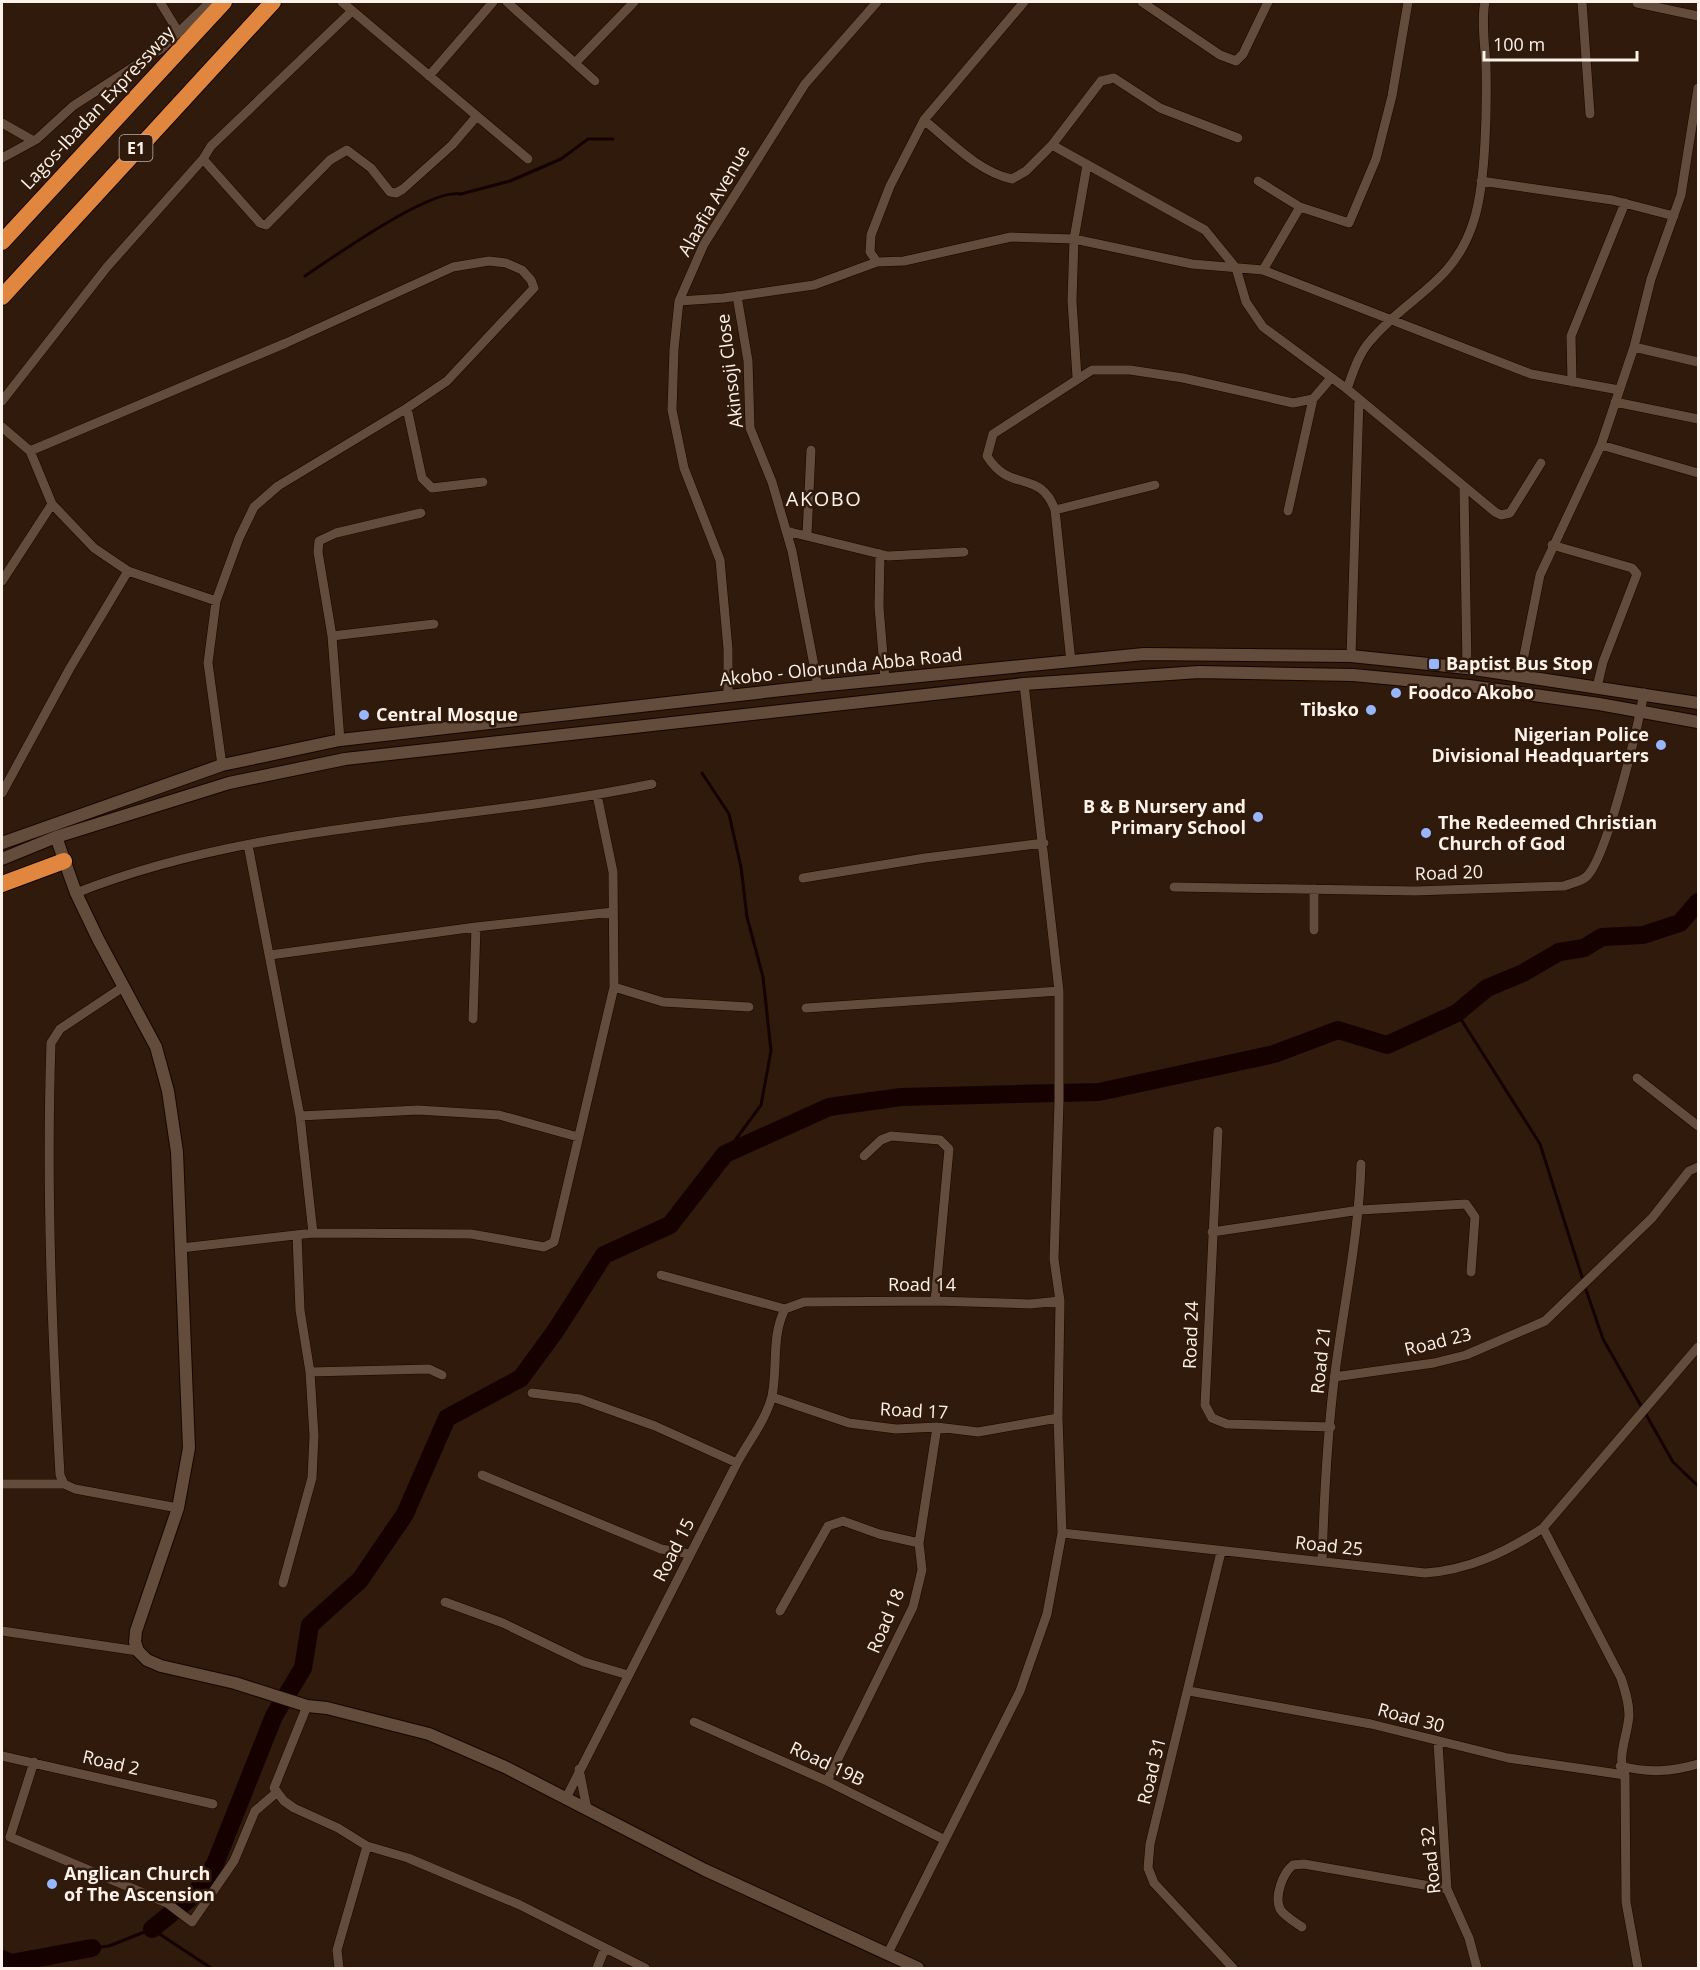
<svg xmlns="http://www.w3.org/2000/svg" width="1700" height="1970" font-family="'Open Sans',sans-serif">
  <style>
    .lines { fill: none; stroke-linecap: round; stroke-linejoin: round }
    .stream { stroke: #150200; stroke-width: 3 }
    .river { stroke: #150200; stroke-width: 18 }
    .street-casing { stroke: #160500; stroke-width: 10 }
    .secondary-casing { stroke: #160500; stroke-width: 14 }
    .highway-casing { stroke: #160500; stroke-width: 18 }
    .street { stroke: #634c3b; stroke-width: 9 }
    .secondary { stroke: #634c3b; stroke-width: 12 }
    .highway { stroke: #e0863e; stroke-width: 16 }
    .poi-dot { fill: #97b6fd; stroke: #2f1a0b; stroke-width: 2 }
    .labels { text-anchor: middle; stroke-width: 5; stroke-linejoin: round; paint-order: stroke }
    .shield { fill: #2f1a0b; stroke: #c0b1a7; stroke-width: 1.5 }
    .shield-label { font-size: 16px; font-weight: bold; fill: #fef2ea }
    .street-label { font-size: 18px; fill: #fef2ea; stroke: #2f1a0b }
    .poi-label { font-size: 18px; font-weight: bold; fill: #fef2ea; stroke: #2f1a0b; text-anchor: start }
    .neighbourhood-label { font-size: 20px; letter-spacing: 1.5px; fill: #fef2ea; stroke: #2f1a0b }
  </style>
  <rect width="100%" height="100%" fill="#2f1a0b"/>
  <g class="lines">
    <path class="stream" d="M 305,276 C 335,256 430,188 461,194 L 510,181 L 561,159 L 588,139 L 613,139
      M 702,773 L 729,814 L 741,867 L 747,917 L 763,977 L 771,1051 L 761,1105 L 725,1154
      M 1457,1013 L 1540,1144 L 1583,1280
      M 1585,1287 L 1603,1339 L 1673,1462 L 1698,1486
      M 92,1948 L 109,1946 L 152,1929 L 211,1968"/>
    <path class="river" d="M 152,1929 L 195,1894 L 215,1864 L 274,1716 L 303,1668 L 310,1625 L 360,1580 L 405,1514 L 447,1418 L 521,1378 L 556,1330 L 604,1255 L 670,1225 L 725,1154 L 829,1107 L 901,1097 L 1099,1092 L 1274,1054 L 1338,1030 L 1387,1045 L 1457,1013 L 1487,988 L 1523,973 L 1559,952 L 1584,948 L 1602,937 L 1643,935 L 1680,923 L 1698,902
      M 2,1959 L 11,1963 L 92,1948"/>
    <defs>
      <path id="street" d="M 160,2 L 179,33
        M 342,2 L 528,159
        M 507,2 L 595,81
        M 1142,2 L 1220,55 L 1236,61 L 1243,54 L 1268,2
        M 1582,2 L 1590,114
        M 1637,3 L 1698,16
        M 575,63 L 634,2
        M 429,76 L 493,2
        M 924,120 C 950,141 978,172 1012,179 L 1026,171 L 1052,145 L 1101,81 L 1114,78 L 1160,108 L 1238,138
        M 2,123 L 32,140
        M 1052,145 L 1205,230 L 1236,268 L 1246,302 L 1263,327 L 1347,389 L 1495,512 L 1501,515 L 1510,513 L 1541,463
        M 2,158 L 37,139 L 73,106 L 161,49 L 210,2
        M 203,159 L 260,223 L 266,225 L 330,160 L 347,150 L 371,168 L 390,192 L 396,193 L 403,189 L 452,145 L 476,117
        M 1258,181 L 1300,207 L 1349,223 L 1376,159 L 1392,96 L 1408,2
        M 1481,181 L 1612,200 L 1674,216
        M 877,262 L 870,252 L 871,235 L 890,186 L 924,120 L 1024,2
        M 1263,270 L 1300,207
        M 737,296 L 748,361 L 750,428 L 772,482 L 792,551 L 818,686
        M 679,301 L 724,298 L 814,285 L 877,262 L 904,261 L 1011,237 L 1074,239 L 1192,264 L 1263,270 L 1531,374 L 1619,390
        M 1634,347 L 1698,362
        M 1077,377 L 1072,301 L 1074,239 L 1087,165
        M 1572,382 L 1571,336 L 1625,203
        M 1347,389 C 1353,372 1359,353 1371,340 C 1409,295 1455,283 1474,220 C 1486,182 1487,107 1486,65 C 1485,46 1481,21 1485,2
        M 2,401 L 107,267 L 203,159 L 211,146 L 352,11
        M 1615,402 L 1698,419
        M 407,408 L 422,478 L 432,488 L 483,482
        M 2,427 L 30,451 L 52,504 L 94,548 L 128,571 L 216,601
        M 1601,445 L 1698,473
        M 30,451 L 286,343 L 453,267 L 489,261 L 506,263 L 522,270 L 531,280 L 534,288 L 447,381 L 407,408 L 278,486 L 254,507 L 239,538 L 216,601 L 208,663 L 222,765
        M 1464,488 L 1467,668
        M 1055,510 L 1155,485
        M 1288,511 L 1313,399
        M 786,531 L 888,556 L 964,552
        M 807,535 L 811,450
        M 1552,545 L 1632,568 L 1637,574 L 1603,662 L 1597,687
        M 880,554 L 879,607 L 885,679
        M 2,581 L 52,504
        M 332,636 L 434,624
        M 1351,656 L 1359,399
        M 1071,662 L 1055,510 C 1040,468 1010,494 987,456 L 993,434 L 1092,370 L 1130,370 L 1183,378 L 1293,403 L 1313,399 L 1331,378
        M 1520,676 L 1540,575 L 1601,445 L 1634,347 L 1651,279 L 1681,195 L 1698,88
        M 728,697 L 728,649 L 720,560 L 684,468 L 672,410 L 674,349 L 679,301 L 704,244 L 805,84 L 877,2
        M 340,740 L 332,636 L 318,552 L 319,541 L 336,533 L 421,513
        M 2,793 L 70,668 L 128,571
        M 248,845 L 300,1116 L 313,1233
        M 803,878 L 925,858 L 1044,843
        M 1174,887 L 1415,891 L 1564,886 C 1571,883 1580,882 1586,877 C 1607,859 1638,725 1644,693
        M 1314,889 L 1314,930
        M 76,893 C 260,820 461,824 652,784
        M 270,955 L 476,927 L 613,912
        M 614,987 L 663,1002 L 749,1007
        M 806,1008 L 1059,991
        M 473,1019 L 476,927
        M 1637,1078 L 1698,1126
        M 300,1116 L 418,1110 L 499,1115 L 578,1137
        M 1218,1131 L 1205,1405 L 1212,1418 L 1227,1424 L 1331,1427
        M 864,1156 L 881,1140 L 891,1136 L 940,1140 L 949,1149 L 935,1301
        M 1212,1232 L 1360,1210 L 1466,1204 L 1475,1217 L 1471,1272
        M 181,1248 L 313,1233 L 471,1234 L 544,1247 L 554,1242 L 614,987 L 613,872 L 597,795
        M 661,1275 L 785,1309
        M 785,1309 L 804,1302 L 935,1301 L 1030,1304 L 1060,1301
        M 310,1372 L 429,1369 L 442,1375
        M 1334,1377 L 1434,1363 L 1466,1355 L 1545,1321 L 1652,1218 L 1689,1171 L 1698,1167
        M 532,1393 L 580,1399 L 655,1426 L 737,1463
        M 772,1397 L 849,1423 L 896,1429 L 937,1427 L 978,1432 L 1058,1418
        M 482,1475 L 661,1549 L 690,1554
        M 2,1484 L 64,1484 L 75,1489 L 178,1508
        M 64,1484 L 60,1475 C 52,1331 46,1188 51,1043 L 60,1029 L 123,987
        M 1543,1528 L 1621,1678 C 1625,1690 1629,1702 1629,1715 C 1628,1735 1616,1757 1625,1775 L 1626,1902 L 1638,1968
        M 1062,1533 L 1425,1573 C 1469,1570 1506,1552 1543,1528 L 1698,1347
        M 1221,1552 L 1150,1844 L 1148,1868 L 1154,1883 L 1233,1968
        M 1322,1561 C 1324,1499 1327,1435 1335,1373 C 1344,1303 1359,1234 1361,1164
        M 283,1583 L 312,1478 L 314,1436 L 310,1372 L 300,1310 L 297,1235
        M 445,1602 L 503,1623 L 584,1662 L 628,1675
        M 780,1611 L 828,1526 L 843,1521 L 879,1534 L 919,1543
        M 2,1631 L 138,1651
        M 1189,1691 L 1371,1724 L 1508,1758 L 1625,1775
        M 307,1706 L 274,1788 L 284,1801 L 294,1808 L 338,1828 L 367,1846 L 408,1858 L 520,1905 L 645,1968
        M 694,1722 L 827,1781 L 945,1840
        M 1438,1743 L 1447,1889 L 1469,1938 L 1477,1968
        M 2,1756 L 213,1804
        M 34,1762 L 10,1837 L 167,1903 L 192,1922 L 234,1861 L 255,1811 L 276,1793
        M 1620,1766 C 1649,1773 1671,1772 1698,1764
        M 579,1769 L 587,1809
        M 827,1781 L 913,1607 L 922,1570 L 919,1543 L 937,1427
        M 566,1798 L 737,1463 C 748,1442 766,1420 772,1396 C 778,1367 771,1336 785,1309
        M 1302,1927 C 1295,1922 1284,1916 1280,1909 C 1274,1896 1283,1873 1293,1865 L 1304,1864 L 1447,1889
        M 888,1953 L 1020,1691 L 1047,1614 L 1062,1533 L 1058,1418 L 1060,1301 L 1054,1259 L 1059,1102 L 1059,991 L 1024,684
        M 339,1968 L 337,1950 L 367,1846
        M 597,1968 L 605,1948"/>
      <path id="secondary" d="M 56,837 L 76,893 L 98,939 L 156,1047 L 168,1091 L 177,1152 L 189,1448 L 178,1508 L 136,1631 L 135,1642 L 138,1651 L 147,1660 L 161,1666 L 235,1683 L 307,1706 L 327,1708 L 429,1734 L 505,1767 L 705,1870 L 918,1968
        M 2,843 L 222,765 L 340,740 L 818,686 L 1144,654 L 1351,656 L 1467,668 L 1698,703
        M 2,859 L 56,837 L 229,783 L 345,759 L 1024,684 L 1199,672 L 1353,675 L 1469,686 L 1599,704 L 1698,722"/>
      <path id="highway" d="M 2,242 L 224,2
        M 2,297 L 273,2
        M 2,884 L 64,861"/>
    </defs>
    <use href="#street" class="street-casing"/>
    <use href="#secondary" class="secondary-casing"/>
    <use href="#highway" class="highway-casing"/>
    <use href="#street" class="street"/>
    <use href="#secondary" class="secondary"/>
    <use href="#highway" class="highway"/>
  </g>
  <g class="poi-dot">
    <rect x="1428" y="658" width="12" height="12" rx="3"/>
    <circle cx="1396" cy="693" r="6"/>
    <circle cx="1371" cy="710" r="6"/>
    <circle cx="364" cy="715" r="6"/>
    <circle cx="1661" cy="745" r="6"/>
    <circle cx="1258" cy="817" r="6"/>
    <circle cx="1426" cy="833" r="6"/>
    <circle cx="52" cy="1884" r="6"/>
  </g>
  <g class="labels">
    <rect class="shield" x="119.5" y="135" width="33" height="26" rx="4.5"/>
    <g class="shield-label">
      <text x="136" y="154">E1</text>
    </g>
    <g class="street-label">
      <text transform="translate(98 108) rotate(-47)" y="6">Lagos-Ibadan Expressway</text>
      <text transform="translate(714 201) rotate(-60)" y="6">Alaafia Avenue</text>
      <text transform="translate(730 371) rotate(-97)" y="6">Akinsoji Close</text>
      <text transform="translate(841 667) rotate(-6)" y="6">Akobo - Olorunda Abba Road</text>
      <text transform="translate(1449 873) rotate(-2)" y="6">Road 20</text>
      <text x="922" y="1291">Road 14</text>
      <text transform="translate(1191 1335) rotate(-88)" y="6">Road 24</text>
      <text transform="translate(1438 1342) rotate(-14)" y="6">Road 23</text>
      <text transform="translate(1321 1360) rotate(-84)" y="6">Road 21</text>
      <text transform="translate(914 1411) rotate(3)" y="6">Road 17</text>
      <text transform="translate(1329 1546) rotate(6)" y="6">Road 25</text>
      <text transform="translate(674 1550) rotate(-63)" y="6">Road 15</text>
      <text transform="translate(886 1621) rotate(-67)" y="6">Road 18</text>
      <text transform="translate(1411 1718) rotate(15)" y="6">Road 30</text>
      <text transform="translate(111 1763) rotate(13)" y="6">Road 2</text>
      <text transform="translate(827 1764) rotate(25)" y="6">Road 19B</text>
      <text transform="translate(1152 1771) rotate(-76)" y="6">Road 31</text>
      <text transform="translate(1431 1860) rotate(-96)" y="6">Road 32</text>
    </g>
    <g class="poi-label">
      <text x="1446" y="670">Baptist Bus Stop</text>
      <text x="1408" y="699">Foodco Akobo</text>
      <text x="1359" y="716" text-anchor="end">Tibsko</text>
      <text x="376" y="721">Central Mosque</text>
      <text x="1649" y="741" text-anchor="end">Nigerian Police<tspan x="1649" dy="21">Divisional Headquarters</tspan></text>
      <text x="1246" y="813" text-anchor="end">B &amp; B Nursery and<tspan x="1246" dy="21">Primary School</tspan></text>
      <text x="1438" y="829">The Redeemed Christian<tspan x="1438" dy="21">Church of God</tspan></text>
      <text x="64" y="1880">Anglican Church<tspan x="64" dy="21">of The Ascension</tspan></text>
    </g>
    <g class="neighbourhood-label">
      <text x="824" y="506">AKOBO</text>
    </g>
  </g>
  <rect width="1700" height="1970" fill="none" stroke="#fef2ea" stroke-width="6"/>
  <path d="M1484 51v9h153v-9" fill="none" stroke="#fef2ea" stroke-width="3"/>
  <text x="1493" y="51" font-size="18" fill="#fef2ea" stroke="#2f1a0b" stroke-width="4.5" paint-order="stroke">100 m</text>
</svg>
